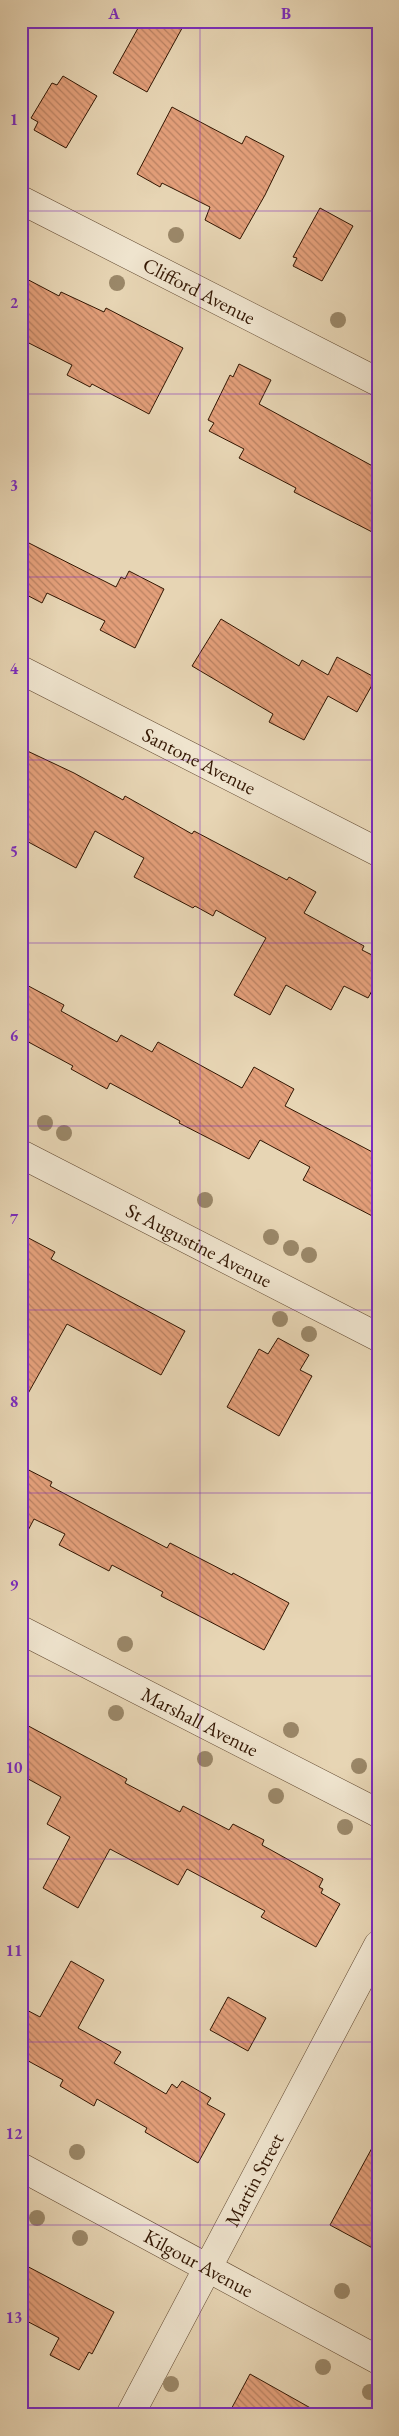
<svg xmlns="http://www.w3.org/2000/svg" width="399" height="2436" font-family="'EB Garamond',serif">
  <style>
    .building { fill: url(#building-back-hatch); stroke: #321602 }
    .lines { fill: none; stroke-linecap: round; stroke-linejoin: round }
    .minor-casing { stroke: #5f462e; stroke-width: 29 }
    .minor { stroke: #efe4ce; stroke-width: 28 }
    .tree { fill: #9a8768 }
    .grid { fill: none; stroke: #7b2cbf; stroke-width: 1; stroke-opacity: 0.55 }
    .labels { text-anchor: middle; stroke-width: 5; stroke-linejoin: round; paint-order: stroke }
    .street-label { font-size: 20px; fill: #321602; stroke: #efe4ce }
    .neatline { fill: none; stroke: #7b2cbf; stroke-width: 2 }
    .grid-label { font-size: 16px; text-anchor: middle; font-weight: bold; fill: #7b2cbf }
  </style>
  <defs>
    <pattern id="building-back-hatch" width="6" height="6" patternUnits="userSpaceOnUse" patternTransform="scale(1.25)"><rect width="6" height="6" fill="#e39f7a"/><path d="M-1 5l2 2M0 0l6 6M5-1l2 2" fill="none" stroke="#b98162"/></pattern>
  </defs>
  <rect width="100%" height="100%" fill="#e7d5b4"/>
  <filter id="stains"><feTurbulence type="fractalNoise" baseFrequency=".004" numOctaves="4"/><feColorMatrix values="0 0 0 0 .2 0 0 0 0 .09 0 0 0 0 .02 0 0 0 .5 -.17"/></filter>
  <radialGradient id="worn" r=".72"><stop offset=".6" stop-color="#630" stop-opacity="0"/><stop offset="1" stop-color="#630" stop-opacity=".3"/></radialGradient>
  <path class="building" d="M 142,21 L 186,21 L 147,92 L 113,73 Z
    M 63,76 L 97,96 L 66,148 L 34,130 L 38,122 L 31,118 L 52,83 L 57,85 Z
    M 172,107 L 242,144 L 246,136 L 284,156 L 265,195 L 240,239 L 205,220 L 210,207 L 162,183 L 160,187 L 137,174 Z
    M 320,208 L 353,226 L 322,281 L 293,266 L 297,258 L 293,257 Z
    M 21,276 L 59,296 L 61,292 L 104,312 L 106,308 L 183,348 L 149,414 L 92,384 L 90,387 L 67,375 L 72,365 L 21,339 Z
    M 239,364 L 271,380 L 259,404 L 378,469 L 378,535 L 294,492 L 296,488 L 239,458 L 244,449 L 209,431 L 214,423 L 208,420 L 230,375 L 233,377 Z
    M 21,539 L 116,587 L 121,577 L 125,579 L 129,571 L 164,589 L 135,648 L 100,630 L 105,621 L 47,593 L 42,603 L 21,592 Z
    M 221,619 L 299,666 L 302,660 L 328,675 L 337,657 L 376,678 L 357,712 L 328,696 L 304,740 L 269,722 L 273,714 L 192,666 Z
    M 21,748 L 74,773 L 123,800 L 125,796 L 192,834 L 194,831 L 287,880 L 289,877 L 316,892 L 304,913 L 364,946 L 362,950 L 378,958 L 378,980 L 368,998 L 344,986 L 331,1010 L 286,985 L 270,1015 L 234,995 L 266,938 L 216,910 L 213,916 L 195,906 L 193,908 L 134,877 L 144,858 L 95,831 L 76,868 L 21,838 Z
    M 21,982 L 64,1005 L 61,1011 L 117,1042 L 121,1035 L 152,1052 L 158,1042 L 242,1088 L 254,1067 L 294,1089 L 285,1106 L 378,1155 L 378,1219 L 303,1180 L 310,1167 L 260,1140 L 249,1159 L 179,1123 L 180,1121 L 110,1083 L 107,1089 L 71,1069 L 73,1066 L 21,1038 Z
    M 21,1234 L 55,1252 L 51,1259 L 185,1331 L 161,1375 L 67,1324 L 21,1406 Z
    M 278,1338 L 309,1355 L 300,1370 L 312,1376 L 279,1436 L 227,1407 L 259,1349 L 268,1354 Z
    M 21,1466 L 52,1482 L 50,1486 L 167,1548 L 170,1543 L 232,1575 L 233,1573 L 289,1603 L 264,1650 L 161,1596 L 163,1592 L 112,1565 L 109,1571 L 59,1545 L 65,1534 L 34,1519 L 21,1544 Z
    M 21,1722 L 127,1779 L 125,1783 L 180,1812 L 183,1806 L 229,1830 L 233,1824 L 264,1840 L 262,1845 L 323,1879 L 319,1887 L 323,1889 L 321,1893 L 340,1904 L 316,1947 L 261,1917 L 265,1911 L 187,1869 L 178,1885 L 110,1849 L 78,1908 L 43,1888 L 70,1837 L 47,1824 L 61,1797 L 21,1775 Z
    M 71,1961 L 104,1980 L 78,2028 L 121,2052 L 114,2063 L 166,2094 L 172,2084 L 177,2088 L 182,2081 L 211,2098 L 207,2104 L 225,2114 L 198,2163 L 145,2132 L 147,2128 L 97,2099 L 94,2106 L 60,2086 L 63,2080 L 21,2057 L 21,2007 L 40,2017 Z
    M 228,1997 L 266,2018 L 248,2051 L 210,2030 Z
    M 378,2137 L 378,2251 L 330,2225 Z
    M 21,2263 L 114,2312 L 92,2354 L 89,2352 L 79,2370 L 50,2355 L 59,2338 L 21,2318 Z
    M 250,2374 L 323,2415 L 228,2415 Z"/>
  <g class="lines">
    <defs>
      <g id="minor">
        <path id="s1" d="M 21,200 L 378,382"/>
        <path id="s2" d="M 21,670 L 378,852"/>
        <path id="s3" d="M 21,1154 L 378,1337"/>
        <path id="s4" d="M 21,1630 L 378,1813"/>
        <path id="s5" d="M 21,2167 L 378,2360"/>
        <path id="s6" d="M 130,2415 L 378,1945"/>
      </g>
    </defs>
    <use href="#minor" class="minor-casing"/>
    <use href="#minor" class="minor"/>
  </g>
  <g class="tree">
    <circle cx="176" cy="235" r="8"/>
    <circle cx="117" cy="283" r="8"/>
    <circle cx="338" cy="320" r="8"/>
    <circle cx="45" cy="1123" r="8"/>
    <circle cx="64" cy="1133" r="8"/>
    <circle cx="205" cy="1200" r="8"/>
    <circle cx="271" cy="1237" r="8"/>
    <circle cx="291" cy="1248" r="8"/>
    <circle cx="309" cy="1255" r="8"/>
    <circle cx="280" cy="1319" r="8"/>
    <circle cx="309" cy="1334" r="8"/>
    <circle cx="125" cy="1644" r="8"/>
    <circle cx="116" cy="1713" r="8"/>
    <circle cx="291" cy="1730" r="8"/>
    <circle cx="205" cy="1759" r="8"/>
    <circle cx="359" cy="1766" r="8"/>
    <circle cx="276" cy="1796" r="8"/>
    <circle cx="345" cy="1827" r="8"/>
    <circle cx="77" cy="2152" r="8"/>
    <circle cx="37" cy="2218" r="8"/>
    <circle cx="80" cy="2238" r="8"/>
    <circle cx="342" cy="2291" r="8"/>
    <circle cx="323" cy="2367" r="8"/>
    <circle cx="171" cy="2384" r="8"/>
    <circle cx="370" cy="2392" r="8"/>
  </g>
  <path class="grid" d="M 200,21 L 200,2415M 21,211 L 378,211M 21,394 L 378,394M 21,577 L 378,577M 21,760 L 378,760M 21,943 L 378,943M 21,1126 L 378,1126M 21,1310 L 378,1310M 21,1493 L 378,1493M 21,1676 L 378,1676M 21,1859 L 378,1859M 21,2042 L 378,2042M 21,2225 L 378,2225"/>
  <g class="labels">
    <g class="street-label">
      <text dy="7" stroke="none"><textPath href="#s1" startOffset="200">Clifford Avenue</textPath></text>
      <text dy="7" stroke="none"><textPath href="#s2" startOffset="200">Santone Avenue</textPath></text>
      <text dy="7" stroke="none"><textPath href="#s3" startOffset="200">St Augustine Avenue</textPath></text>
      <text dy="7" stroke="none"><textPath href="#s4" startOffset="201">Marshall Avenue</textPath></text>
      <text dy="7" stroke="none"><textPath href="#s6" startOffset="266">Martin Street</textPath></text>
      <text dy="7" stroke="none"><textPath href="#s5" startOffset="202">Kilgour Avenue</textPath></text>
    </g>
  </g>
  <rect width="399" height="2436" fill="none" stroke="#e7d5b4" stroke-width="55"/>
  <rect x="28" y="28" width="344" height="2380" class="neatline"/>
  <g class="grid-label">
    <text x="114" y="19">A</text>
    <text x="286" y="19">B</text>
    <text x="14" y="125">1</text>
    <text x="14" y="308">2</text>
    <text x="14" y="491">3</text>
    <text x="14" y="674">4</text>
    <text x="14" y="857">5</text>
    <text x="14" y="1041">6</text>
    <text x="14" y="1224">7</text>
    <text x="14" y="1407">8</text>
    <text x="14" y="1590">9</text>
    <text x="14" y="1773">10</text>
    <text x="14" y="1956">11</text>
    <text x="14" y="2139">12</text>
    <text x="14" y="2323">13</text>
  </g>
  <rect width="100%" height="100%" filter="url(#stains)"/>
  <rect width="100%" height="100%" fill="url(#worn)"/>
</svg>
